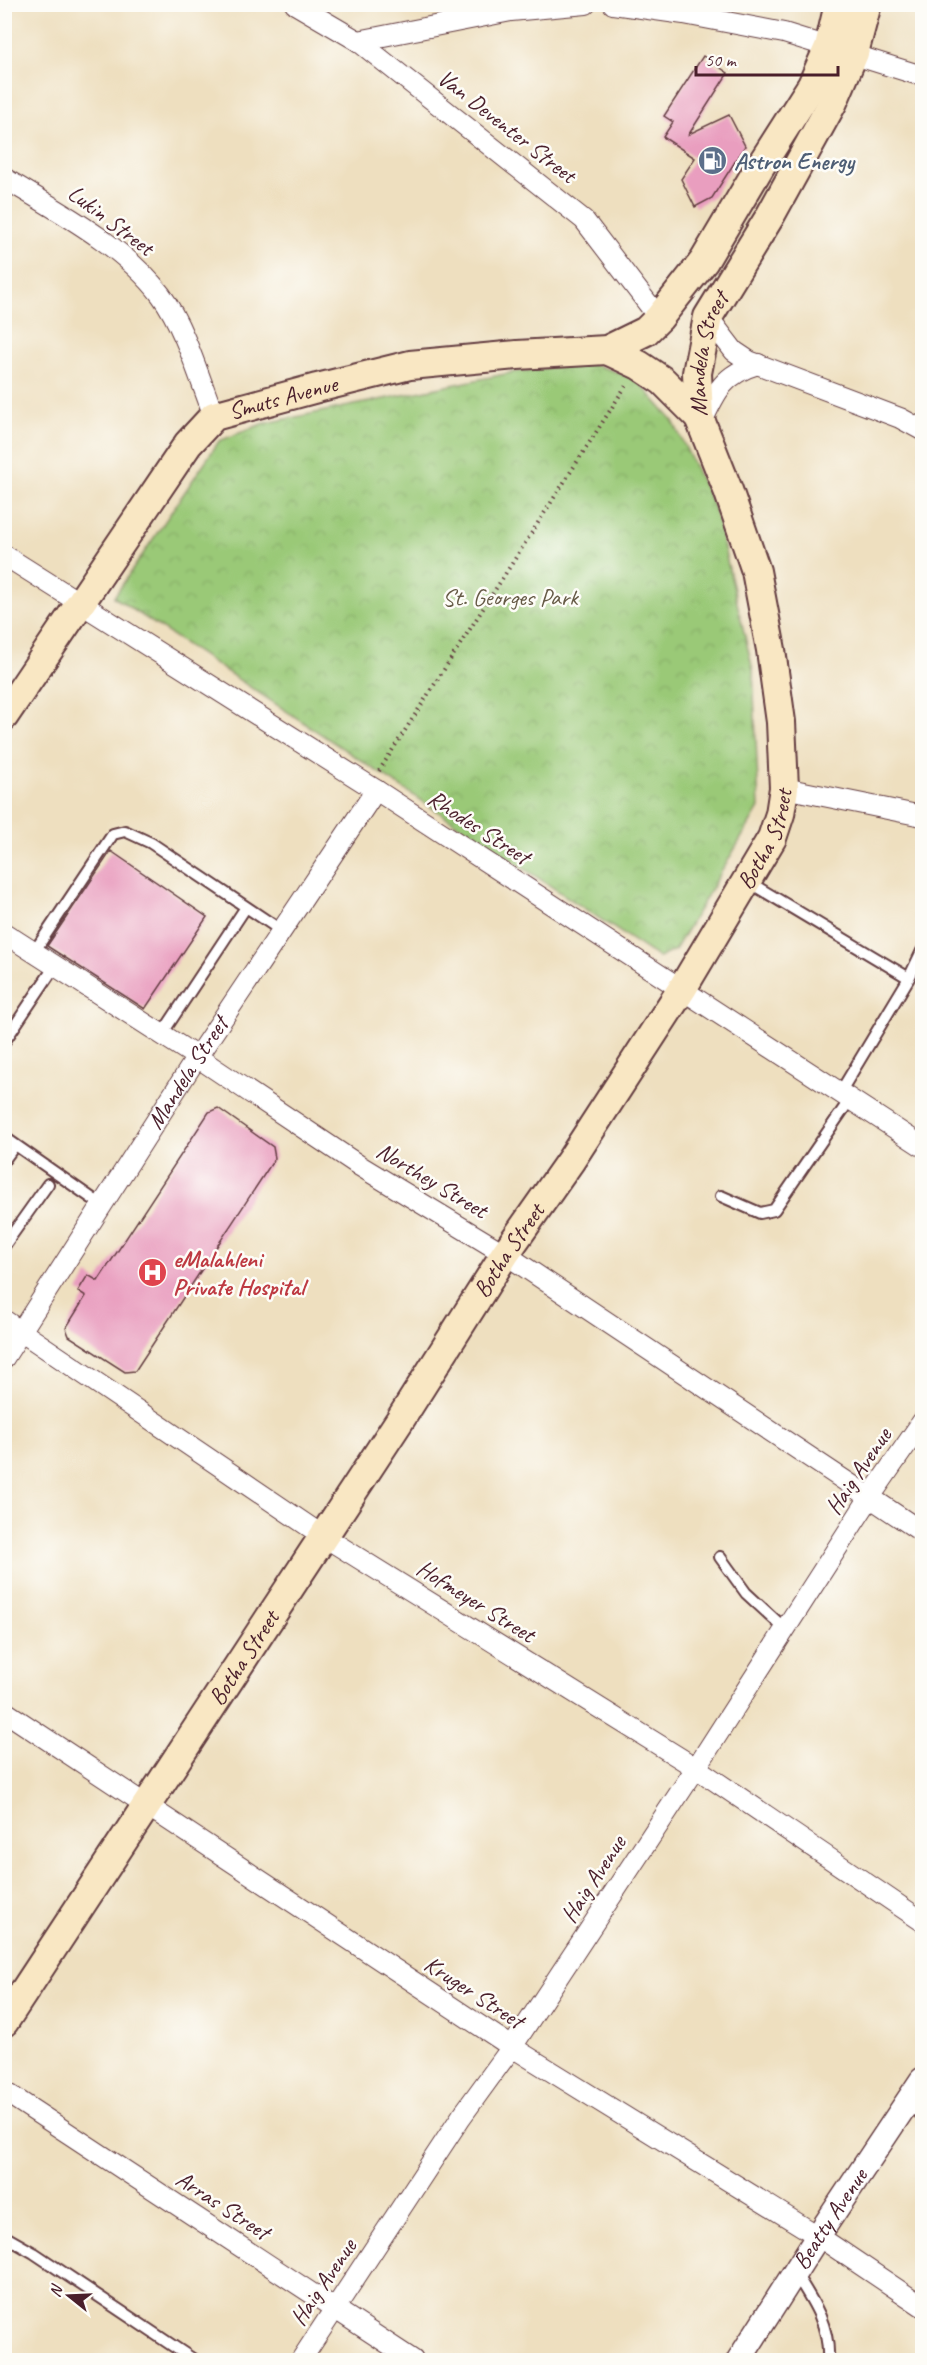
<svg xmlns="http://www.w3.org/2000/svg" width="927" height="2365" font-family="Caveat,sans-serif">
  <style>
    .park { fill: url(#park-crowns); stroke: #727451; stroke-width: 1.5 }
    .building { fill: #e99ebf }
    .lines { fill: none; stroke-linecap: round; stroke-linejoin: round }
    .service-casing { stroke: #633c41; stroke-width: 14 }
    .minor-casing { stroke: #633c41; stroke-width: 22 }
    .tertiary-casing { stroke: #633c41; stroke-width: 27 }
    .secondary-casing { stroke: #633c41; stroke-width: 32 }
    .path { stroke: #633c41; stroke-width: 4; stroke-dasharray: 1.5 4.5; stroke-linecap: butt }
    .service { stroke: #fff; stroke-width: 10 }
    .minor { stroke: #fff; stroke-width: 20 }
    .tertiary { stroke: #fff; stroke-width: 24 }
    .secondary { stroke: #f9e7c3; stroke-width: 28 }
    .labels { text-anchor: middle; stroke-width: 5; stroke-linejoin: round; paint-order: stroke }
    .street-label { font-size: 24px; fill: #4a1f2b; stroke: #fdfcf7 }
    .service-label { font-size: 24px; font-weight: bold; fill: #4e5e75; stroke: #fdfcf7; text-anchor: start }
    .park-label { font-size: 24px; fill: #665a46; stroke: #fdfcf7 }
    .health-label { font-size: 24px; font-weight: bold; fill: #be3a42; stroke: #fdfcf7; text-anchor: start }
  </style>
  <defs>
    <pattern id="park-crowns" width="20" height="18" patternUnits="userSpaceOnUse" patternTransform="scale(1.5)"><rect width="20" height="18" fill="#9ac977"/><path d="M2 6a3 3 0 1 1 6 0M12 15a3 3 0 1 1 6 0" fill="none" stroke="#86ac67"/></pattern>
  </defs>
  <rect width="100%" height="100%" fill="#fdfcf7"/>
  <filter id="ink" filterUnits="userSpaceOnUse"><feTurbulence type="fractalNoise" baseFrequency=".0167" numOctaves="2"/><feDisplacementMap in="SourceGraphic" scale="12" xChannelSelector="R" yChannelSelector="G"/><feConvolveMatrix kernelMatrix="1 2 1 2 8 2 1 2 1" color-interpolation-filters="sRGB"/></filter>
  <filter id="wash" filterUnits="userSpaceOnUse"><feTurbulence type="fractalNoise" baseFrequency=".008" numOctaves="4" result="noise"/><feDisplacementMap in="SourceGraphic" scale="24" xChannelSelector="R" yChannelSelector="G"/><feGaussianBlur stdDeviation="1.35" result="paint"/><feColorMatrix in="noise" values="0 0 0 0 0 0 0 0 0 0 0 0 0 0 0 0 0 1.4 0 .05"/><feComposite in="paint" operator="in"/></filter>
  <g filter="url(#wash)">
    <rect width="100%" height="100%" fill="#eedfbf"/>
    <path class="park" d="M 589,363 L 635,378 L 673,421 L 715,510 L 753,670 L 759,808 L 675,950 L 659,958 L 114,597 L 219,441 L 262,424 L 515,372 Z"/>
    <g id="blocks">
      <path class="building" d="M 703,56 L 728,73 L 689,134 L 729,115 L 745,146 L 712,198 L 695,207 L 681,179 L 695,158 L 663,137 L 673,122 L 664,116 Z
        M 111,851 L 207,917 L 145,1009 L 47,946 Z
        M 218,1108 L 273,1147 L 275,1158 L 135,1371 L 125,1372 L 69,1336 L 66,1328 L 86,1296 L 78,1291 L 88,1275 L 98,1281 L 209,1112 Z"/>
    </g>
  </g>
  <g filter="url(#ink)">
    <use href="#blocks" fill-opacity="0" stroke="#633c41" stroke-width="1.5"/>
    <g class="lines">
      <defs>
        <path id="service" d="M 747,881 L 909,978
          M 34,952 L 113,834 L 125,831 L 151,843 L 282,931
          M 162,1034 L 246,907
          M 4,1042 L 55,966
          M 841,1091 L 909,978 L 922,951
          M 4,1137 L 103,1206
          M 4,1160 L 15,1145
          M 721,1196 L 760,1213 L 774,1210 L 851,1098
          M 4,1246 L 48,1184
          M 720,1557 L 746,1593 L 785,1629
          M 906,2104 L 922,2115
          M 4,2236 L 34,2253 L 194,2360
          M 795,2273 C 813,2301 830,2326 828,2360"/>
        <g id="minor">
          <path d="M 295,4 L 358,41 L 584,220 L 659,318"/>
          <path d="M 613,4 L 684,14 L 784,33 L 922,76"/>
          <path d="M 358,41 L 511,11 L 586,4"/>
          <path d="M 4,178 C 58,211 123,245 161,295 C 184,326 200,380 214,416"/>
          <path d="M 708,317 L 734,351 L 749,361 L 900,418 L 922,430"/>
          <path d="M 702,422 C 716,391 724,374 758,364"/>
          <path d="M 4,555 L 376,790 L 922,1146"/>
          <path d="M 784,788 L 922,816"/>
          <path d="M 4,933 L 197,1057 L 360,1166 L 505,1254 L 922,1532"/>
          <path d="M 4,1320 L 323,1536 L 696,1768 L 922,1921"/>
          <path id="s1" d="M 4,1358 L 197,1057 L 376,790"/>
          <path d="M 4,1711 L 512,2047 L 818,2236 L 922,2306"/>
          <path d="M 4,2091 L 413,2360"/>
          <path d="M 301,2360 L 461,2117 L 512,2047 L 696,1768 L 870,1497 L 922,1422"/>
        </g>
        <g id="tertiary">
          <path id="s2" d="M 739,2360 L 818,2236 L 922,2080"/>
        </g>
        <g id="secondary">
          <path d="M 607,350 L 639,365 L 663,381 L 699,417"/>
          <path id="s3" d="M 4,716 L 188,444 L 214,416 L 317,388 L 410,365 L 517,355 L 607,350 L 646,331 L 659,318 L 704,261 L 759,168 L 812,85 L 829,47 L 839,4"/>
          <path id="s4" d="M 4,2022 L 400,1420 L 505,1254 L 571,1160 L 682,989 L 772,838 L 780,814 L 784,788 L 781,722 L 771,650 L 756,571 L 728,490 L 699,417 L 697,373 L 708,317 L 769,218 L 833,102 L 854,53 L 867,4"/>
        </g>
      </defs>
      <use href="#service" class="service-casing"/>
      <use href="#minor" class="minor-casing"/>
      <use href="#tertiary" class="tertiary-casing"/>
      <use href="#secondary" class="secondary-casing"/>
      <path class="path" d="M 379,771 L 627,384"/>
      <use href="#service" class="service"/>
      <use href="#minor" class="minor"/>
      <use href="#tertiary" class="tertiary"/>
      <use href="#secondary" class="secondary"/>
    </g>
  </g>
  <defs>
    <symbol id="fuel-disc" viewBox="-11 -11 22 22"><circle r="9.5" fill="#5c6f8a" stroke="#fdfcf7"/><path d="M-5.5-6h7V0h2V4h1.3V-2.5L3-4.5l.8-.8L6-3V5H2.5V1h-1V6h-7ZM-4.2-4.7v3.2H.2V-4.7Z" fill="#fff"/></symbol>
    <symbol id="hospital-disc" viewBox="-11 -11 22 22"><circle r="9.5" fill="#e0444e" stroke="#fdfcf7"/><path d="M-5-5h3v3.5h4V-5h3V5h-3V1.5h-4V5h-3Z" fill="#fff"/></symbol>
  </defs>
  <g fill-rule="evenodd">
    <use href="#fuel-disc" x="696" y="144" width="33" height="33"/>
    <use href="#hospital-disc" x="136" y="1256" width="33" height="33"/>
  </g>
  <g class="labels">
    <g class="street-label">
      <text transform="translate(507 126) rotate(38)" y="8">Van Deventer Street</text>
      <text transform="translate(111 220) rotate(37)" y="8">Lukin Street</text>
      <text dy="8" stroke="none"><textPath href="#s4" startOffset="1911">Mandela Street</textPath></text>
      <text dy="8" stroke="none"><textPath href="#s3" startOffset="438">Smuts Avenue</textPath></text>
      <text transform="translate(479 827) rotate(33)" y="8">Rhodes Street</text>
      <text dy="8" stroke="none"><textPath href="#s4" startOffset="1408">Botha Street</textPath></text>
      <text dy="8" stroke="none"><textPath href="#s1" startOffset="339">Mandela Street</textPath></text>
      <text transform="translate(432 1180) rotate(31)" y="8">Northey Street</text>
      <text dy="8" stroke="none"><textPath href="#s4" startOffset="922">Botha Street</textPath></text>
      <text transform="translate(858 1471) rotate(-56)" y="8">Haig Avenue</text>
      <text transform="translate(476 1601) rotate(32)" y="8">Hofmeyer Street</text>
      <text dy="8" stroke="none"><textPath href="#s4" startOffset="436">Botha Street</textPath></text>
      <text transform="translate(593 1879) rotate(-57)" y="8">Haig Avenue</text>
      <text transform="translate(474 1992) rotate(33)" y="8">Kruger Street</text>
      <text transform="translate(223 2205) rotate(33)" y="8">Arras Street</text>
      <text dy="8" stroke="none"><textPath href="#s2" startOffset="168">Beatty Avenue</textPath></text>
      <text transform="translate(323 2282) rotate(-56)" y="8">Haig Avenue</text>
    </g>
    <g class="service-label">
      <text x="734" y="169">Astron Energy</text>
    </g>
    <g class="park-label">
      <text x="510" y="605">St. Georges Park</text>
    </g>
    <g class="health-label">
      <text x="173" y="1267">eMalahleni<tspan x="173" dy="28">Private Hospital</tspan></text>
    </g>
  </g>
  <rect width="927" height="2365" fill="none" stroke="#fdfcf7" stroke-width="24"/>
  <g transform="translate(69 2296) rotate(288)" stroke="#fdfcf7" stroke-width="4.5" paint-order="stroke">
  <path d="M0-4.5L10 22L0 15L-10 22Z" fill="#4a1f2b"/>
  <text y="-9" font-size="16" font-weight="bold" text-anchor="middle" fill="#4a1f2b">N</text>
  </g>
  <path d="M696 66v9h142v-9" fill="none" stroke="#4a1f2b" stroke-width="3"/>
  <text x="705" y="66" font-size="18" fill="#4a1f2b" stroke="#fdfcf7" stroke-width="4.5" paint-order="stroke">50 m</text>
</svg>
